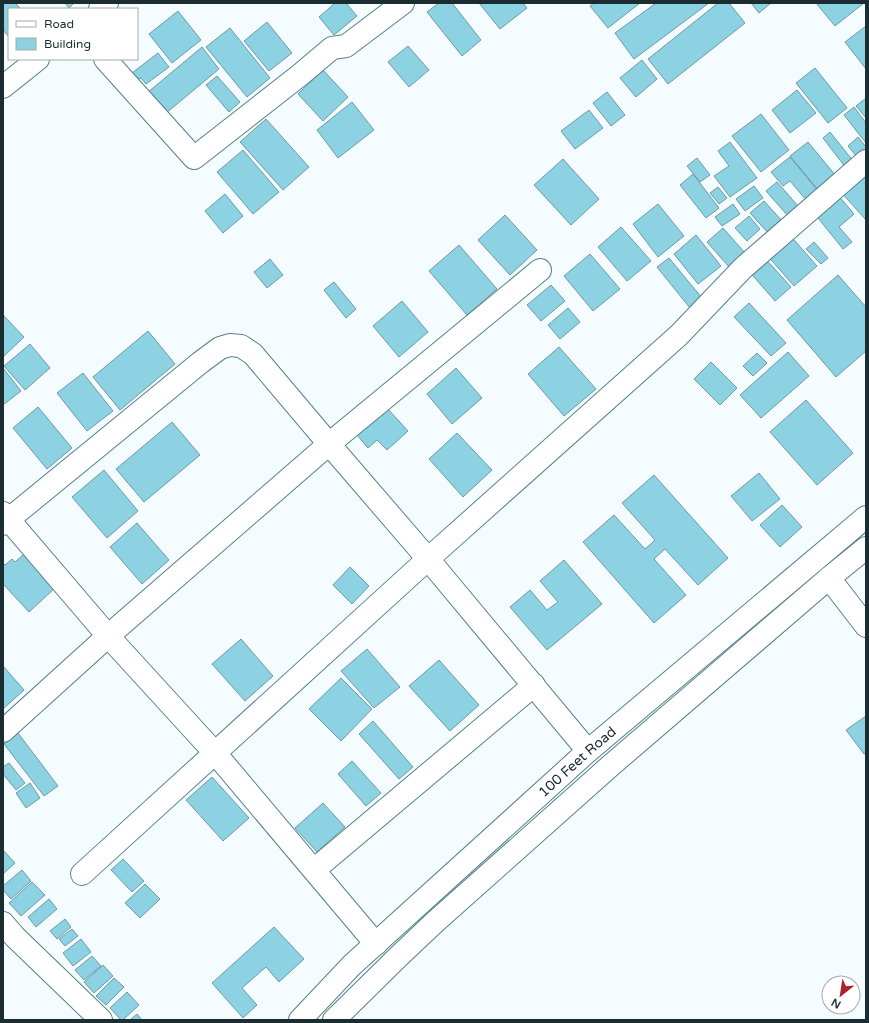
<svg xmlns="http://www.w3.org/2000/svg" width="869" height="1023" font-family="'Varela Round',sans-serif">
  <style>
    .building { fill: #8cd2e2; stroke: #6f9aa4 }
    .lines { fill: none; stroke-linecap: round; stroke-linejoin: round }
    .minor-casing { stroke: #568089; stroke-width: 24 }
    .minor { stroke: #fff; stroke-width: 22 }
    .labels { text-anchor: middle; stroke-width: 3.5; stroke-linejoin: round; paint-order: stroke }
    .street-label { font-size: 14px; fill: #1b2d31; stroke: #fff }
  </style>
  <rect width="100%" height="100%" fill="#f4fcff"/>
  <path class="building" d="M 3,3 L 15,3 L 21,9 L 9,9 L 9,37 L 3,30 Z
    M 65,3 L 74,3 L 69,8 Z
    M 335,3 L 346,3 L 357,16 L 334,35 L 319,17 Z
    M 439,3 L 452,3 L 481,40 L 462,56 L 427,12 Z
    M 479,3 L 523,3 L 527,8 L 500,29 Z
    M 594,3 L 640,3 L 608,28 L 590,6 Z
    M 656,3 L 709,3 L 634,59 L 615,33 Z
    M 718,3 L 729,3 L 745,23 L 668,84 L 648,59 Z
    M 751,3 L 771,3 L 759,13 Z
    M 816,3 L 864,3 L 835,26 Z
    M 178,11 L 201,40 L 172,63 L 149,34 Z
    M 267,22 L 292,53 L 269,71 L 244,41 Z
    M 866,26 L 866,69 L 845,42 Z
    M 230,28 L 270,78 L 247,97 L 206,47 Z
    M 408,46 L 429,70 L 409,87 L 388,62 Z
    M 202,47 L 219,69 L 165,114 L 147,93 Z
    M 158,53 L 169,67 L 146,84 L 141,78 L 137,80 L 132,73 Z
    M 642,60 L 657,79 L 636,97 L 620,78 Z
    M 815,68 L 847,108 L 828,123 L 796,83 Z
    M 323,70 L 348,97 L 323,121 L 298,94 Z
    M 217,76 L 240,102 L 229,112 L 206,85 Z
    M 797,90 L 816,113 L 790,133 L 772,110 Z
    M 607,92 L 625,115 L 611,126 L 593,103 Z
    M 866,98 L 866,118 L 856,106 Z
    M 352,102 L 374,130 L 338,158 L 317,130 Z
    M 854,107 L 866,123 L 866,143 L 844,115 Z
    M 589,110 L 603,128 L 575,149 L 561,131 Z
    M 761,114 L 789,150 L 761,172 L 732,136 Z
    M 266,119 L 309,167 L 283,190 L 240,142 Z
    M 830,132 L 854,162 L 846,168 L 823,138 Z
    M 858,137 L 866,147 L 866,152 L 858,158 L 848,146 Z
    M 730,142 L 757,178 L 730,197 L 714,176 L 729,166 L 718,151 Z
    M 808,142 L 836,176 L 819,191 L 790,156 Z
    M 243,150 L 279,192 L 253,214 L 217,172 Z
    M 790,157 L 819,192 L 807,201 L 790,181 L 783,186 L 771,172 Z
    M 697,158 L 710,175 L 700,182 L 687,166 Z
    M 563,159 L 599,199 L 571,225 L 534,185 Z
    M 866,170 L 866,220 L 841,192 Z
    M 693,174 L 719,208 L 706,218 L 680,185 Z
    M 777,182 L 799,207 L 788,216 L 766,191 Z
    M 754,186 L 763,198 L 745,211 L 736,199 Z
    M 718,187 L 727,198 L 719,204 L 710,193 Z
    M 225,194 L 243,216 L 223,233 L 205,211 Z
    M 837,194 L 854,214 L 839,227 L 852,242 L 843,249 L 814,213 Z
    M 764,201 L 783,222 L 769,234 L 750,213 Z
    M 658,204 L 684,236 L 658,257 L 633,224 Z
    M 733,204 L 740,214 L 722,226 L 715,217 Z
    M 505,215 L 537,250 L 510,275 L 478,240 Z
    M 749,216 L 760,229 L 747,241 L 735,228 Z
    M 621,227 L 651,261 L 627,281 L 598,247 Z
    M 723,228 L 746,254 L 730,268 L 707,242 Z
    M 789,234 L 817,266 L 794,286 L 766,254 Z
    M 696,235 L 721,266 L 698,284 L 674,254 Z
    M 814,242 L 828,258 L 821,264 L 806,249 Z
    M 459,245 L 497,289 L 467,315 L 429,271 Z
    M 590,254 L 620,289 L 593,311 L 564,276 Z
    M 763,256 L 791,287 L 775,301 L 747,269 Z
    M 669,258 L 702,298 L 690,308 L 657,267 Z
    M 270,259 L 283,275 L 267,288 L 254,272 Z
    M 838,275 L 866,307 L 866,351 L 836,377 L 787,320 Z
    M 334,282 L 356,309 L 346,318 L 324,290 Z
    M 551,285 L 565,301 L 541,321 L 527,305 Z
    M 402,301 L 428,332 L 399,357 L 373,326 Z
    M 749,303 L 786,343 L 771,356 L 734,317 Z
    M 568,308 L 580,322 L 560,339 L 548,325 Z
    M 3,315 L 24,337 L 3,357 Z
    M 148,331 L 175,364 L 120,410 L 93,377 Z
    M 30,344 L 50,368 L 25,390 L 4,366 Z
    M 559,347 L 596,389 L 564,416 L 528,374 Z
    M 788,352 L 809,376 L 761,418 L 740,395 Z
    M 757,353 L 767,363 L 753,376 L 743,366 Z
    M 711,362 L 737,388 L 720,405 L 694,379 Z
    M 3,368 L 21,391 L 3,405 Z
    M 456,368 L 482,398 L 452,424 L 427,394 Z
    M 83,373 L 113,411 L 87,431 L 57,393 Z
    M 806,400 L 853,453 L 817,485 L 770,432 Z
    M 38,407 L 72,448 L 47,469 L 13,428 Z
    M 387,408 L 408,431 L 387,450 L 377,440 L 368,448 L 357,435 Z
    M 172,422 L 200,455 L 144,502 L 116,469 Z
    M 457,433 L 492,470 L 463,497 L 429,459 Z
    M 104,470 L 138,511 L 107,538 L 72,497 Z
    M 759,473 L 780,499 L 752,521 L 731,496 Z
    M 654,475 L 728,558 L 698,585 L 665,549 L 654,559 L 686,595 L 654,623 L 583,542 L 614,515 L 645,549 L 655,540 L 622,503 Z
    M 782,505 L 802,527 L 780,547 L 760,525 Z
    M 137,523 L 169,560 L 142,584 L 110,547 Z
    M 24,554 L 55,588 L 29,612 L 3,584 L 3,563 L 5,565 L 12,559 L 15,562 Z
    M 564,560 L 602,604 L 547,650 L 510,607 L 530,590 L 547,610 L 558,602 L 540,581 Z
    M 350,567 L 369,586 L 352,604 L 333,585 Z
    M 241,639 L 273,676 L 245,701 L 212,664 Z
    M 367,649 L 400,687 L 374,708 L 341,671 Z
    M 439,660 L 479,705 L 450,731 L 409,686 Z
    M 3,666 L 24,690 L 3,709 Z
    M 341,678 L 372,709 L 341,741 L 309,709 Z
    M 866,716 L 866,752 L 864,754 L 846,730 Z
    M 373,721 L 413,767 L 399,779 L 359,734 Z
    M 18,733 L 58,786 L 44,796 L 4,744 Z
    M 352,761 L 381,793 L 366,806 L 338,774 Z
    M 9,763 L 25,783 L 16,790 L 3,774 L 3,767 Z
    M 212,777 L 249,818 L 223,841 L 186,800 Z
    M 30,783 L 40,798 L 26,808 L 16,793 Z
    M 323,803 L 345,827 L 317,852 L 295,828 Z
    M 4,851 L 15,863 L 3,874 L 3,852 Z
    M 123,859 L 144,881 L 132,892 L 111,870 Z
    M 22,870 L 31,881 L 11,899 L 3,890 L 3,886 Z
    M 32,882 L 45,895 L 21,916 L 9,903 Z
    M 145,884 L 160,899 L 140,918 L 125,903 Z
    M 49,899 L 57,909 L 36,927 L 28,917 Z
    M 65,919 L 71,927 L 57,939 L 50,931 Z
    M 274,927 L 304,959 L 279,982 L 266,967 L 242,988 L 257,1005 L 243,1018 L 212,983 Z
    M 72,929 L 78,936 L 65,946 L 59,939 Z
    M 81,939 L 91,952 L 73,966 L 63,953 Z
    M 92,956 L 101,966 L 84,980 L 75,970 Z
    M 103,965 L 113,976 L 94,993 L 84,982 Z
    M 114,978 L 124,987 L 106,1005 L 96,996 Z
    M 127,992 L 139,1005 L 123,1020 L 121,1020 L 110,1008 Z
    M 137,1014 L 142,1020 L 130,1020 Z"/>
  <g class="lines">
    <defs>
      <g id="minor">
        <path d="M 100,9 L 107,3"/>
        <path d="M 105,59 L 194,158 L 300,75 L 332,48 L 346,46 L 403,3"/>
        <path d="M 3,87 L 38,59"/>
        <path d="M 3,513 L 108,636 L 215,753 L 376,944"/>
        <path d="M 3,524 L 201,362 L 220,348 L 230,345 L 241,346 L 253,354 L 329,444 L 428,559 L 588,751"/>
        <path d="M 829,578 L 866,626"/>
        <path d="M 3,731 L 108,636 L 329,444 L 540,270"/>
        <path d="M 314,870 L 534,685"/>
        <path d="M 82,874 L 428,559 L 679,335 L 743,268 L 866,161"/>
        <path d="M 3,923 L 15,937 L 101,1020"/>
        <path id="s1" d="M 300,1020 L 352,965 L 588,751 L 866,517"/>
        <path d="M 334,1020 L 398,957 L 435,922 L 609,767 L 829,578 L 866,548"/>
      </g>
    </defs>
    <use href="#minor" class="minor-casing"/>
    <use href="#minor" class="minor"/>
  </g>
  <g class="labels">
    <g class="street-label">
      <text dy="5" stroke="none"><textPath href="#s1" startOffset="379">100 Feet Road</textPath></text>
    </g>
  </g>
  <rect width="869" height="1023" fill="none" stroke="#1b2d31" stroke-width="8"/>
  <rect x="8" y="8" width="130" height="52" fill="#ffffff" stroke="#a4abad"/>
  <rect x="16" y="21" width="20" height="6" fill="#ffffff" stroke="#a4abad"/>
  <text x="44" y="28" font-size="12" fill="#1b2d31">Road</text>
  <rect x="16" y="38" width="20" height="12" fill="#8cd2e2" stroke="#a4abad"/>
  <text x="44" y="48" font-size="12" fill="#1b2d31">Building</text>
  <g transform="translate(841 995) rotate(210)"><circle r="19" fill="#ffffff" stroke="#a4abad"/>
  <path d="M0-3L7 15L0 10L-7 15Z" fill="#b11f2a"/>
  <text y="-6" font-size="11" font-weight="bold" text-anchor="middle" fill="#1b2d31">N</text>
  </g>
</svg>
